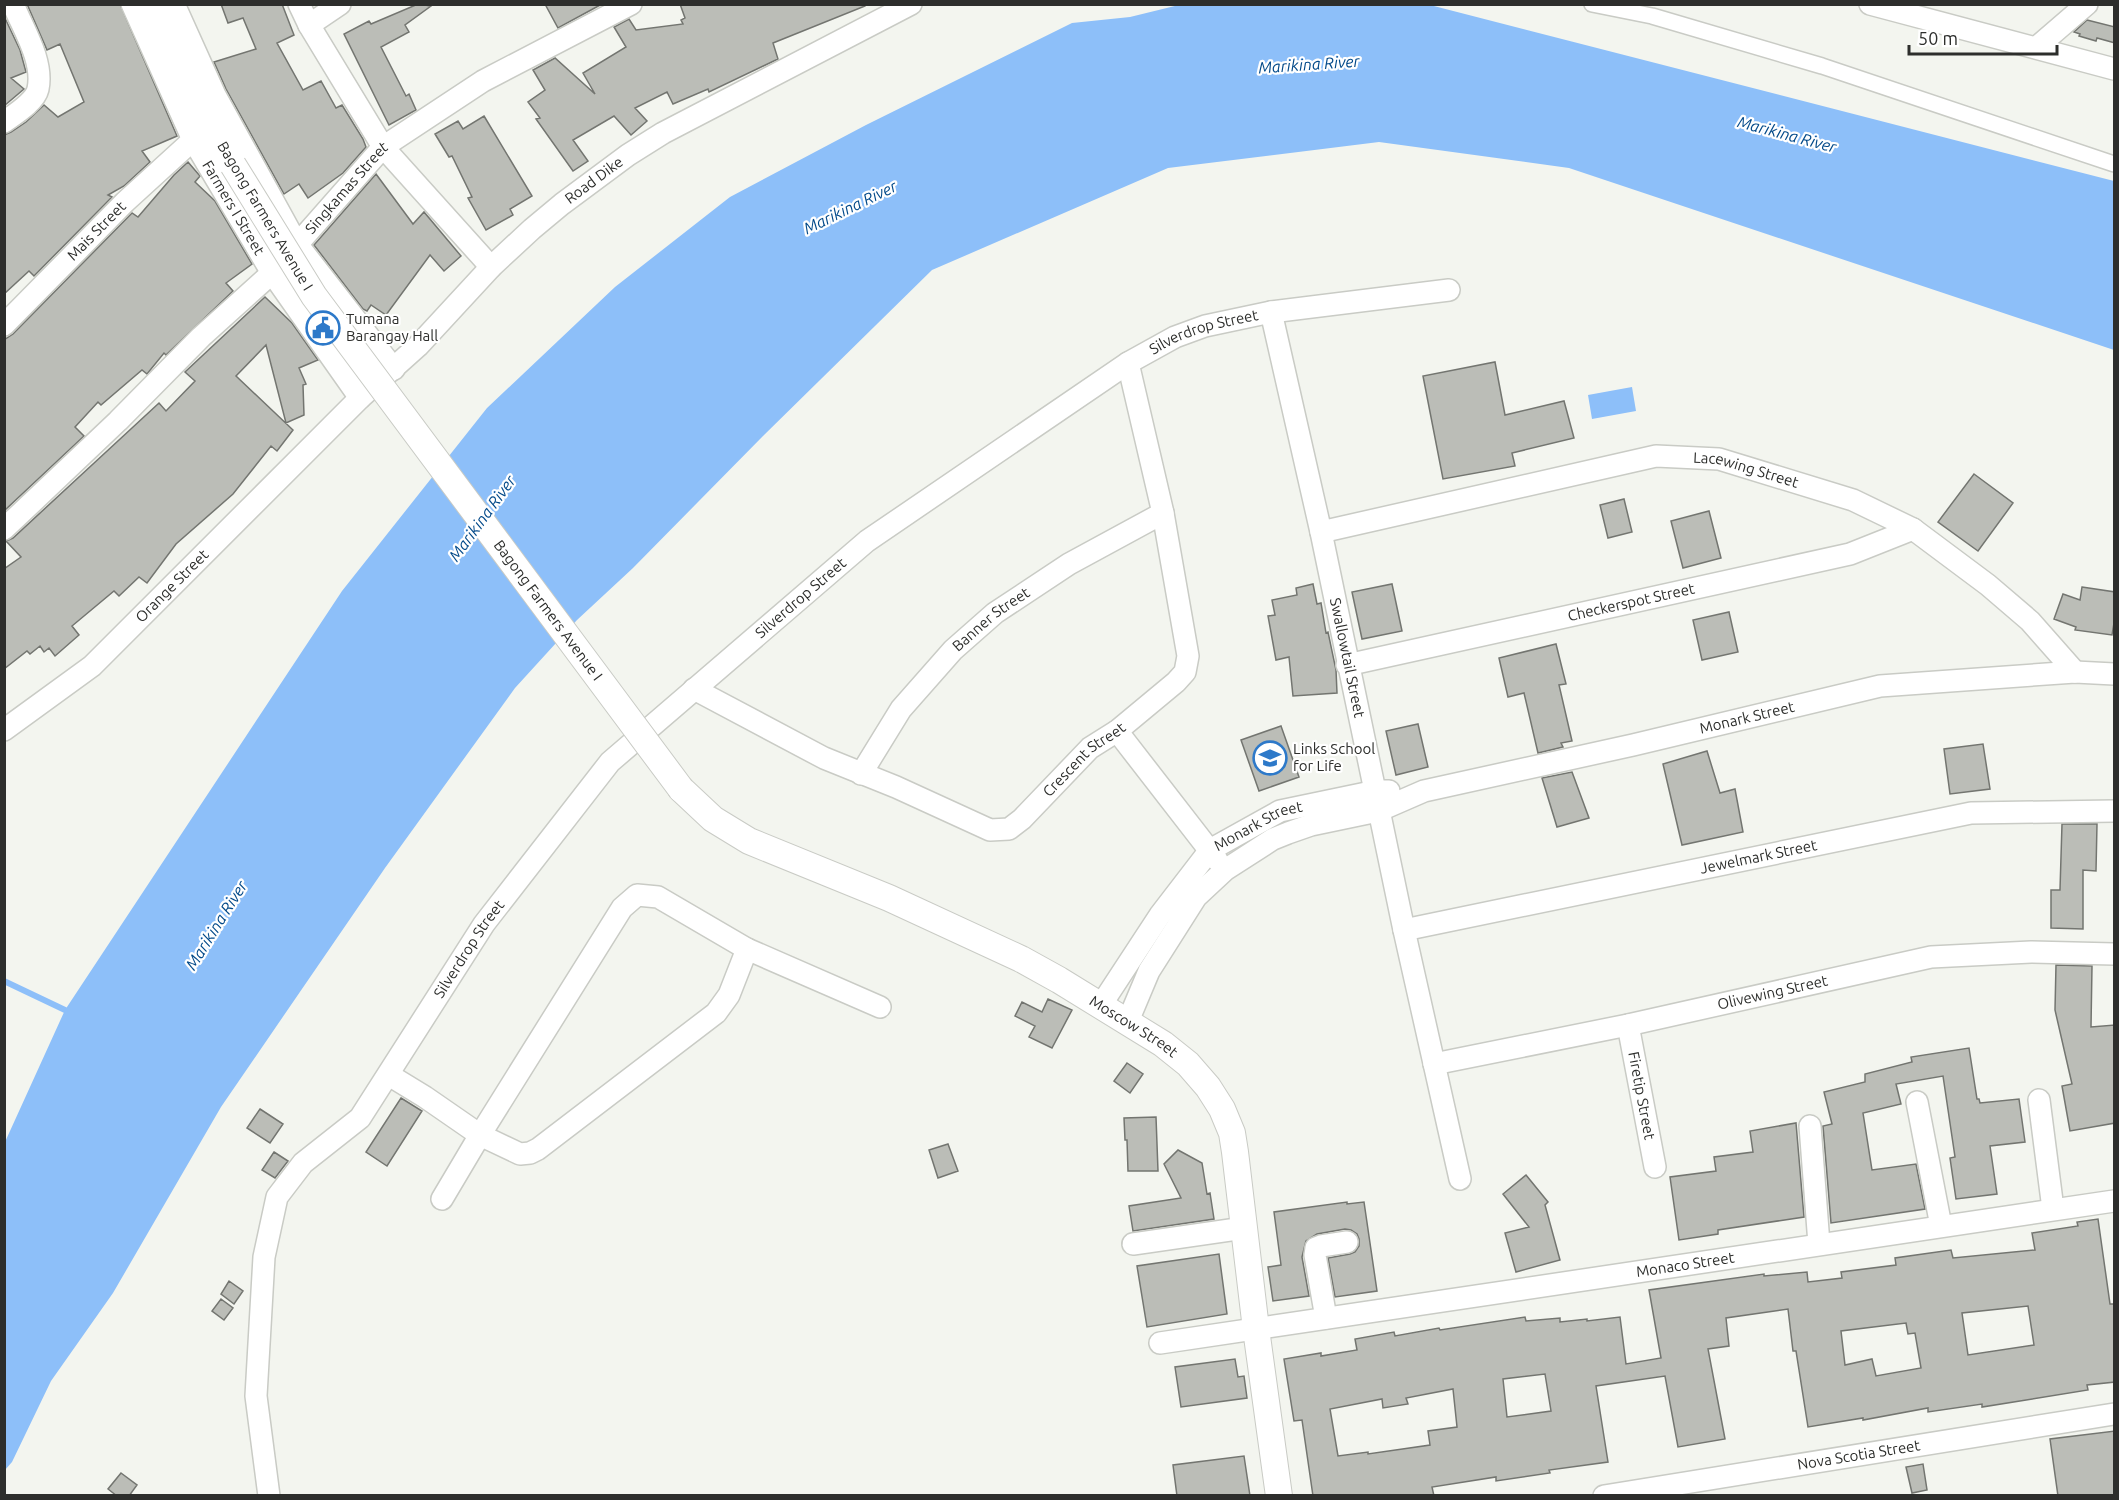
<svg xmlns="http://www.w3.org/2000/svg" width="2119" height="1500" font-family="Ubuntu,sans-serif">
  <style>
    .water { fill: #8dbff9 }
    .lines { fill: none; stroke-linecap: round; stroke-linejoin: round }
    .stream { stroke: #8dbff9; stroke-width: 6 }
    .building { fill: #bbbdb7; stroke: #737570; stroke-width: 1.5; fill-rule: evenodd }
    .pedestrian-casing { stroke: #c9cbc5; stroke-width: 18 }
    .minor-casing { stroke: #c9cbc5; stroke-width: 24 }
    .tertiary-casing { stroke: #c9cbc5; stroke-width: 28 }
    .pedestrian { stroke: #fff; stroke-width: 15 }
    .minor { stroke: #fff; stroke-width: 21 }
    .tertiary { stroke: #fff; stroke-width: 26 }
    .tertiary-bridge-casing { stroke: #c9cbc5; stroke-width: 28; stroke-linecap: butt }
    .tertiary-bridge { stroke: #fff; stroke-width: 26 }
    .labels { text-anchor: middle; stroke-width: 4.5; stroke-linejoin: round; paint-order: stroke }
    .street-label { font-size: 15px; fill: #2d2e2c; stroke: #fff }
    .poi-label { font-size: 15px; fill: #2d2e2c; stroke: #fff; text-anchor: start }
    .water-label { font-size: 16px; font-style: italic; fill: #024989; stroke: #fff }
  </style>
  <rect width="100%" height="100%" fill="#f3f5ef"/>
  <path class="water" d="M 1183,4 L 1430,5 L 2114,181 L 2114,350 L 1569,168 L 1379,142 L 1168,168 L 932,270 L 763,436 L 633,568 L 577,620 L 515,688 L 385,868 L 221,1107 L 113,1293 L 51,1381 L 12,1462 L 5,1470 L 5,1142 L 65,1010 L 342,591 L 487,408 L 615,287 L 730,197 L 866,125 L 1072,23 L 1130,17 Z
    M 1632,387 L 1636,411 L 1592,419 L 1588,395 Z"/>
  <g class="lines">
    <path class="stream" d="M 4,981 L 65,1010"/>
  </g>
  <path class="building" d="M 27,4 L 120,4 L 177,136 L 142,151 L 150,162 L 124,186 L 108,195 L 112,197 L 34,276 L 29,271 L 4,294 L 4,135 L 11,132 L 26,122 L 44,105 L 58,117 L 84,102 L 60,44 L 47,50 Z
    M 221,4 L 282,4 L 294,35 L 277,43 L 303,90 L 321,81 L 336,108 L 342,105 L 363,139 L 366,147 L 343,173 L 308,198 L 299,184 L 284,194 L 226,89 L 214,62 L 256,49 L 243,18 L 228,23 Z
    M 418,4 L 431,6 L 405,25 L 409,32 L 381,47 L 406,96 L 409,94 L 416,110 L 389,125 L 344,34 L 369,21 L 371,24 Z
    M 545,4 L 602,4 L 558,28 Z
    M 680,4 L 865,4 L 865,6 L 773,43 L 778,59 L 709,92 L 708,89 L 673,104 L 667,92 L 635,108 L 647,121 L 631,135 L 614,116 L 573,140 L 588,161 L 573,171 L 536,119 L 540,118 L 528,102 L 545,90 L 533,70 L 555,58 L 595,94 L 583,73 L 626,47 L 614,27 L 629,19 L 636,30 L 683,24 L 681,20 L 685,18 Z
    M 4,16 L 20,50 L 26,72 L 11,78 L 24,89 L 4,106 Z
    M 2087,20 L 2115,27 L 2115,43 L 2097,38 L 2096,41 L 2079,36 L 2080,34 L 2074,32 Z
    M 484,116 L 532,196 L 510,209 L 513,215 L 486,230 L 468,198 L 472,197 L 452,156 L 449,157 L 435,134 L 458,121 L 463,129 Z
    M 188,162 L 200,176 L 195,182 L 215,201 L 252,264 L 226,283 L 233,291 L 166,355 L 164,353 L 147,374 L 142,370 L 101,405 L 98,402 L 75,427 L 84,436 L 4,511 L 4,340 L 13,334 L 132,213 L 138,217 L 174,175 Z
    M 376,174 L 413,224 L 424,212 L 461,256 L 444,271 L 430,255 L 386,315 L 371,305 L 367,311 L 363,309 L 314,245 Z
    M 265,297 L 292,323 L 318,360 L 299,368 L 306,384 L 303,385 L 304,415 L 286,423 L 266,345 L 236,376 L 293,430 L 277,451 L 271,446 L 233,494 L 176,544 L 147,583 L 139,577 L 119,596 L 114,591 L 72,626 L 79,635 L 55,656 L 49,648 L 44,652 L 40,646 L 30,654 L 27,651 L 4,669 L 4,569 L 21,557 L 6,541 L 13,538 L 159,403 L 166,411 L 195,381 L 185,372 Z
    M 1495,362 L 1505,415 L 1564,401 L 1574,438 L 1512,453 L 1515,466 L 1443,479 L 1423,376 Z
    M 1974,474 L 2013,503 L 1978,551 L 1938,522 Z
    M 1624,499 L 1632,532 L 1608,538 L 1600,505 Z
    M 1709,511 L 1721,558 L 1683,568 L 1671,521 Z
    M 1313,584 L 1317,604 L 1321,603 L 1326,633 L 1328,632 L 1336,670 L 1337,693 L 1293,696 L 1289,657 L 1276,660 L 1268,616 L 1275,615 L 1272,600 L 1297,595 L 1296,588 Z
    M 1392,584 L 1402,631 L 1362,639 L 1352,592 Z
    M 2082,587 L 2115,592 L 2115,617 L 2112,635 L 2075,630 L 2076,627 L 2054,619 L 2063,594 L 2080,600 Z
    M 1729,612 L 1738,652 L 1702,660 L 1693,620 Z
    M 1556,644 L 1566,684 L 1559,685 L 1572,741 L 1561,743 L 1563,747 L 1538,753 L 1524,693 L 1508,697 L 1499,658 Z
    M 1418,724 L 1428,767 L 1396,775 L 1386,731 Z
    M 1281,726 L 1299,777 L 1259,791 L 1241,740 Z
    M 1983,744 L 1990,789 L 1950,794 L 1944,749 Z
    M 1707,751 L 1720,793 L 1735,789 L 1743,832 L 1682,845 L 1663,764 Z
    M 1572,772 L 1589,818 L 1557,827 L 1542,778 Z
    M 2062,824 L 2097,824 L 2096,871 L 2083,870 L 2083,929 L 2051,928 L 2051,890 L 2060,890 Z
    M 2056,965 L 2092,966 L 2091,1027 L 2115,1025 L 2115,1123 L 2070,1131 L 2062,1086 L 2072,1084 L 2055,1010 Z
    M 1048,999 L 1072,1010 L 1052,1048 L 1029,1037 L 1035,1026 L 1015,1016 L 1022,1002 L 1042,1012 Z
    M 1969,1048 L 1977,1099 L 1979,1099 L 1980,1103 L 2019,1099 L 2025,1142 L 1990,1146 L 1997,1194 L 1956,1199 L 1950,1158 L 1955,1157 L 1943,1076 L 1896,1084 L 1901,1104 L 1863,1113 L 1872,1170 L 1916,1164 L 1925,1209 L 1831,1223 L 1823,1126 L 1832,1124 L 1824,1092 L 1865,1082 L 1865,1074 L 1912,1062 L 1911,1057 Z
    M 1127,1063 L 1143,1074 L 1130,1093 L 1114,1081 Z
    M 401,1098 L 422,1111 L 387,1166 L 366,1152 Z
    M 260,1109 L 283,1124 L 270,1143 L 247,1128 Z
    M 1156,1117 L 1158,1171 L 1128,1171 L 1127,1140 L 1125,1140 L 1124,1118 Z
    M 1796,1123 L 1804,1217 L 1718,1230 L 1718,1234 L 1679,1240 L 1670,1177 L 1716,1171 L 1714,1157 L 1753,1152 L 1750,1131 Z
    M 948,1144 L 958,1171 L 938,1178 L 929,1150 Z
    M 1178,1150 L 1202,1163 L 1207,1194 L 1210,1193 L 1214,1219 L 1133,1231 L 1129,1206 L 1181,1198 L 1164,1164 Z
    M 274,1152 L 288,1161 L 275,1178 L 262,1170 Z
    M 1526,1175 L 1548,1202 L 1545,1205 L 1560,1260 L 1516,1272 L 1505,1233 L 1529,1227 L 1503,1194 Z
    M 1347,1202 L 1347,1204 L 1364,1202 L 1377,1291 L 1335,1297 L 1328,1258 L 1350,1254 L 1355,1252 L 1359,1246 L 1359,1239 L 1357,1234 L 1351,1230 L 1345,1229 L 1317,1234 L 1306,1241 L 1302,1257 L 1309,1296 L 1273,1301 L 1268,1267 L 1281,1265 L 1274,1212 Z
    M 2098,1219 L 2110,1304 L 2115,1304 L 2115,1382 L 2087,1385 L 2088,1390 L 1982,1407 L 1982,1404 L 1928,1412 L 1928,1408 L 1863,1420 L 1863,1418 L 1808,1427 L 1796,1351 L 1793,1351 L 1788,1309 L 1726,1318 L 1729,1346 L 1708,1349 L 1725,1439 L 1678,1447 L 1665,1376 L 1596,1386 L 1608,1462 L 1549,1470 L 1550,1473 L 1496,1481 L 1496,1477 L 1432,1487 L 1434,1496 L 1313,1496 L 1302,1420 L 1294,1421 L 1284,1359 L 1321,1353 L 1321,1356 L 1357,1350 L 1355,1339 L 1394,1332 L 1395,1336 L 1439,1328 L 1440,1330 L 1525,1317 L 1526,1321 L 1560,1318 L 1560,1322 L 1587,1319 L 1587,1321 L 1620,1317 L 1626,1364 L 1661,1358 L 1649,1290 L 1764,1274 L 1764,1276 L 1807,1272 L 1808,1282 L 1842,1278 L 1841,1272 L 1896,1265 L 1895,1258 L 1951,1250 L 1953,1258 L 2035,1250 L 2032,1233 L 2078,1226 L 2077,1222 ZM 2028,1306 L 2034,1345 L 1968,1355 L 1962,1313 ZM 1906,1323 L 1908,1334 L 1915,1333 L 1921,1368 L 1876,1376 L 1872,1359 L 1845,1365 L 1841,1331 ZM 1545,1374 L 1551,1411 L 1507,1417 L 1503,1379 ZM 1453,1389 L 1457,1427 L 1428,1431 L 1430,1445 L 1368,1454 L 1368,1452 L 1338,1456 L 1330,1409 L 1382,1399 L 1383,1408 L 1408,1404 L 1406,1398 Z
    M 1219,1254 L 1227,1314 L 1147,1327 L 1137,1266 Z
    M 229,1281 L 243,1291 L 234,1304 L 221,1294 Z
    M 221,1299 L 233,1308 L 224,1320 L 212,1311 Z
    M 1235,1359 L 1238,1377 L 1244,1376 L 1247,1398 L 1181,1407 L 1175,1367 Z
    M 2115,1431 L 2115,1496 L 2058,1496 L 2050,1439 Z
    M 1244,1456 L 1250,1496 L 1177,1496 L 1173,1465 Z
    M 1923,1464 L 1927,1490 L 1912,1493 L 1906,1467 Z
    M 121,1473 L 137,1485 L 129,1496 L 117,1496 L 108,1489 Z"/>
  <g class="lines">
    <defs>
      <path id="pedestrian" d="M 1592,4 L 1652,16 L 1822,66 L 2114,164"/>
      <g id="minor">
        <path id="s1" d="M 132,4 L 193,140 L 272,273 L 360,398"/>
        <path d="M 174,4 L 215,95 L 297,244 L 394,369"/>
        <path d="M 299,4 L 309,25 L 383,147 L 491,267"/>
        <path d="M 1870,4 L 2114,69"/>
        <path d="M 309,25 L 340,4"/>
        <path d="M 2037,47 L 2087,4"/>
        <path d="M 4,122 C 15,114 35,102 38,89 C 44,61 23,29 13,4"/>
        <path id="s2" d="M 1271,312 L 1321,532 L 1404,930 L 1460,1179"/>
        <path id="s3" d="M 4,325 L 125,202 L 193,140"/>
        <path id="s4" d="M 4,529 L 118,421 L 201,337 L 272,273 L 383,147 L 483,81 L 631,4"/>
        <path id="s5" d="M 1321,532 L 1656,456 L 1719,459 L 1853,500 L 1913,529 L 1988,585 L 2030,621 L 2075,672"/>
        <path id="s6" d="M 1347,665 L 1850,554 L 1913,529"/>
        <path id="s7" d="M 694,689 L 824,758 L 896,787 L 990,830 L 1009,829 L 1022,819 L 1090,748 L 1117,731 L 1176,682 L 1185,672 L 1188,656 L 1163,513 L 1128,363"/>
        <path id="s8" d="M 4,730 L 92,666 L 360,398 L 418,346 L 491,267 L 532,229 L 562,204 L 628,155 L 663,133 L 911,4"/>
        <path d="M 1117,731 L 1217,860"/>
        <path id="s9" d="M 861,774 L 901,709 L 953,650 L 995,613 L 1069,564 L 1163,513"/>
        <path id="s10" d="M 1404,930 L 1971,813 L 2114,811"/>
        <path id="s11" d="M 1101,1005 L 1160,915 L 1210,850 L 1280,811 L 1376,791 L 1389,791"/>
        <path id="s12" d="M 1128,1021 L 1149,971 L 1196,897 L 1225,870 L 1273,839 L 1288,833 L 1311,825 L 1378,811 L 1424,791 L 1633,745 L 1880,686 L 2075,672 L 2114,674"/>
        <path id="s13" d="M 1628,1025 L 1655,1167"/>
        <path id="s14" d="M 1434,1064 L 1628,1025 L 1931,957 L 2031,952 L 2114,954"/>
        <path d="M 389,1075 L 425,1097 L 480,1135 L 520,1154 L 530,1153 L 538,1149 L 716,1013 L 729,995 L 747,949"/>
        <path d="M 2039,1100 L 2053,1209"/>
        <path d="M 1917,1102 L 1941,1226"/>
        <path d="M 1810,1126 L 1819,1244"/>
        <path d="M 442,1199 L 480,1135 L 622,908 L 637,895 L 658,897 L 747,949 L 880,1007"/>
        <path d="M 1133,1244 L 1244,1228"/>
        <path d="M 1326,1318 L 1315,1255 L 1316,1248 L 1321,1246 L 1347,1242"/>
        <path id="s15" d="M 1160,1343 L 2114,1201"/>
        <path id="s16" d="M 269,1496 L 256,1396 L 264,1257 L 277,1197 L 303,1163 L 360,1118 L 484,924 L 610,762 L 867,541 L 1128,363 L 1175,337 L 1205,326 L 1271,312 L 1449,290"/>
        <path id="s17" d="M 1604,1496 L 2114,1414"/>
      </g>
      <g id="tertiary">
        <path d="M 152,4 L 211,126 L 233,165"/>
        <path id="s18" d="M 681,789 L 713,819 L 749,841 L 889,898 L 1021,959 L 1059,980 L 1163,1044 L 1188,1064 L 1208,1087 L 1222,1109 L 1232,1133 L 1235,1152 L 1256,1329 L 1279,1496"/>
      </g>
    </defs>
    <use href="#pedestrian" class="pedestrian-casing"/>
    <use href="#minor" class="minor-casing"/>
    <use href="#tertiary" class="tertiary-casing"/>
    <use href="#pedestrian" class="pedestrian"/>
    <use href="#minor" class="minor"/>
    <use href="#tertiary" class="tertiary"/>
    <defs>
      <g id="tertiary-bridge">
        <path id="s19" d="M 233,165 L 314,296 L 681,789"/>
      </g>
    </defs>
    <use href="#tertiary-bridge" class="tertiary-bridge-casing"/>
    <use href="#tertiary-bridge" class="tertiary-bridge"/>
  </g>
  <defs>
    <symbol id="civic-ring" viewBox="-11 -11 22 22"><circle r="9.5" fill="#fff" stroke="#2d79c9" stroke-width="1.5"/><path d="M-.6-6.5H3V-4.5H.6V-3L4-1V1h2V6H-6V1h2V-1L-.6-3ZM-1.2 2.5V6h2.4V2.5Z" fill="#2d79c9"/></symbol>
    <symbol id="school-ring" viewBox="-11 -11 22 22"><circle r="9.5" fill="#fff" stroke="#2d79c9" stroke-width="1.5"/><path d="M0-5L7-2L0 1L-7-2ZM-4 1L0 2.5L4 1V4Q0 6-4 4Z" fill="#2d79c9"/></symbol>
  </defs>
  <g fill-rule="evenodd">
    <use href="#civic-ring" x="304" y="309" width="38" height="38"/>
    <use href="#school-ring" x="1251" y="739" width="38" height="38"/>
  </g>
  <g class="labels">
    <g class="street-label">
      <text dy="5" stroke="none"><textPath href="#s8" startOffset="808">Road Dike</textPath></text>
      <text dy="5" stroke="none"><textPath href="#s4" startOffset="484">Singkamas Street</textPath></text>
      <text dy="5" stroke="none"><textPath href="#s1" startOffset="228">Farmers I Street</textPath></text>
      <text transform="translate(265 216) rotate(59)" y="5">Bagong Farmers Avenue I</text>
      <text dy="5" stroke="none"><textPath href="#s3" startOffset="132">Mais Street</textPath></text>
      <text dy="5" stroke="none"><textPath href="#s16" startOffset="1590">Silverdrop Street</textPath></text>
      <text dy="5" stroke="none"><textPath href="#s5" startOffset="435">Lacewing Street</textPath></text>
      <text dy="5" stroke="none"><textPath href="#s8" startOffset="222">Orange Street</textPath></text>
      <text dy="5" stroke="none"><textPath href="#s16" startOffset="1104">Silverdrop Street</textPath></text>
      <text dy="5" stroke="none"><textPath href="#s6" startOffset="291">Checkerspot Street</textPath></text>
      <text dy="5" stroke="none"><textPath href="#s19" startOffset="546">Bagong Farmers Avenue I</textPath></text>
      <text dy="5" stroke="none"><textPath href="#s9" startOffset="204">Banner Street</textPath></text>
      <text dy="5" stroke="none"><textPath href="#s2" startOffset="354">Swallowtail Street</textPath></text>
      <text dy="5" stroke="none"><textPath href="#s12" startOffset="729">Monark Street</textPath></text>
      <text dy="5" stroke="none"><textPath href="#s7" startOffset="450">Crescent Street</textPath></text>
      <text dy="5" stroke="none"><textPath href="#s11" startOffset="244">Monark Street</textPath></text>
      <text dy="5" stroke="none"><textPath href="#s10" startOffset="362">Jewelmark Street</textPath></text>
      <text dy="5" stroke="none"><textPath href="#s16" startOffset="618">Silverdrop Street</textPath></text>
      <text dy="5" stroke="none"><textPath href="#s14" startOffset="346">Olivewing Street</textPath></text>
      <text dy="5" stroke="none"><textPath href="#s18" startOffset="514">Moscow Street</textPath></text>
      <text dy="5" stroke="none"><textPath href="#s13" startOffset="72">Firetip Street</textPath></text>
      <text dy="5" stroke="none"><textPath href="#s15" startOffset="531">Monaco Street</textPath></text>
      <text dy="5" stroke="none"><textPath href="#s17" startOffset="258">Nova Scotia Street</textPath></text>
    </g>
    <g class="poi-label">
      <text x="346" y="324">Tumana<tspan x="346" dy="17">Barangay Hall</tspan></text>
      <text x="1293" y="754">Links School<tspan x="1293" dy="17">for Life</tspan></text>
    </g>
    <g class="water-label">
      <text transform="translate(1309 64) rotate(-4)" y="6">Marikina River</text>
      <text transform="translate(1787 134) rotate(15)" y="6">Marikina River</text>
      <text transform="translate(850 207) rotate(-26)" y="6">Marikina River</text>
      <text transform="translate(482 518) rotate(-54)" y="6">Marikina River</text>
      <text transform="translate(216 925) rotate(-58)" y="6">Marikina River</text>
    </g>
  </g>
  <rect width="2119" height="1500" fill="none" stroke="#2d2e2c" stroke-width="12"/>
  <path d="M1909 45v9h148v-9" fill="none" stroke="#2d2e2c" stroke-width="3"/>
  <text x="1918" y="45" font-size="18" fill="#2d2e2c" stroke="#ffffff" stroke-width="4.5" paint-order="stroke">50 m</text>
</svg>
